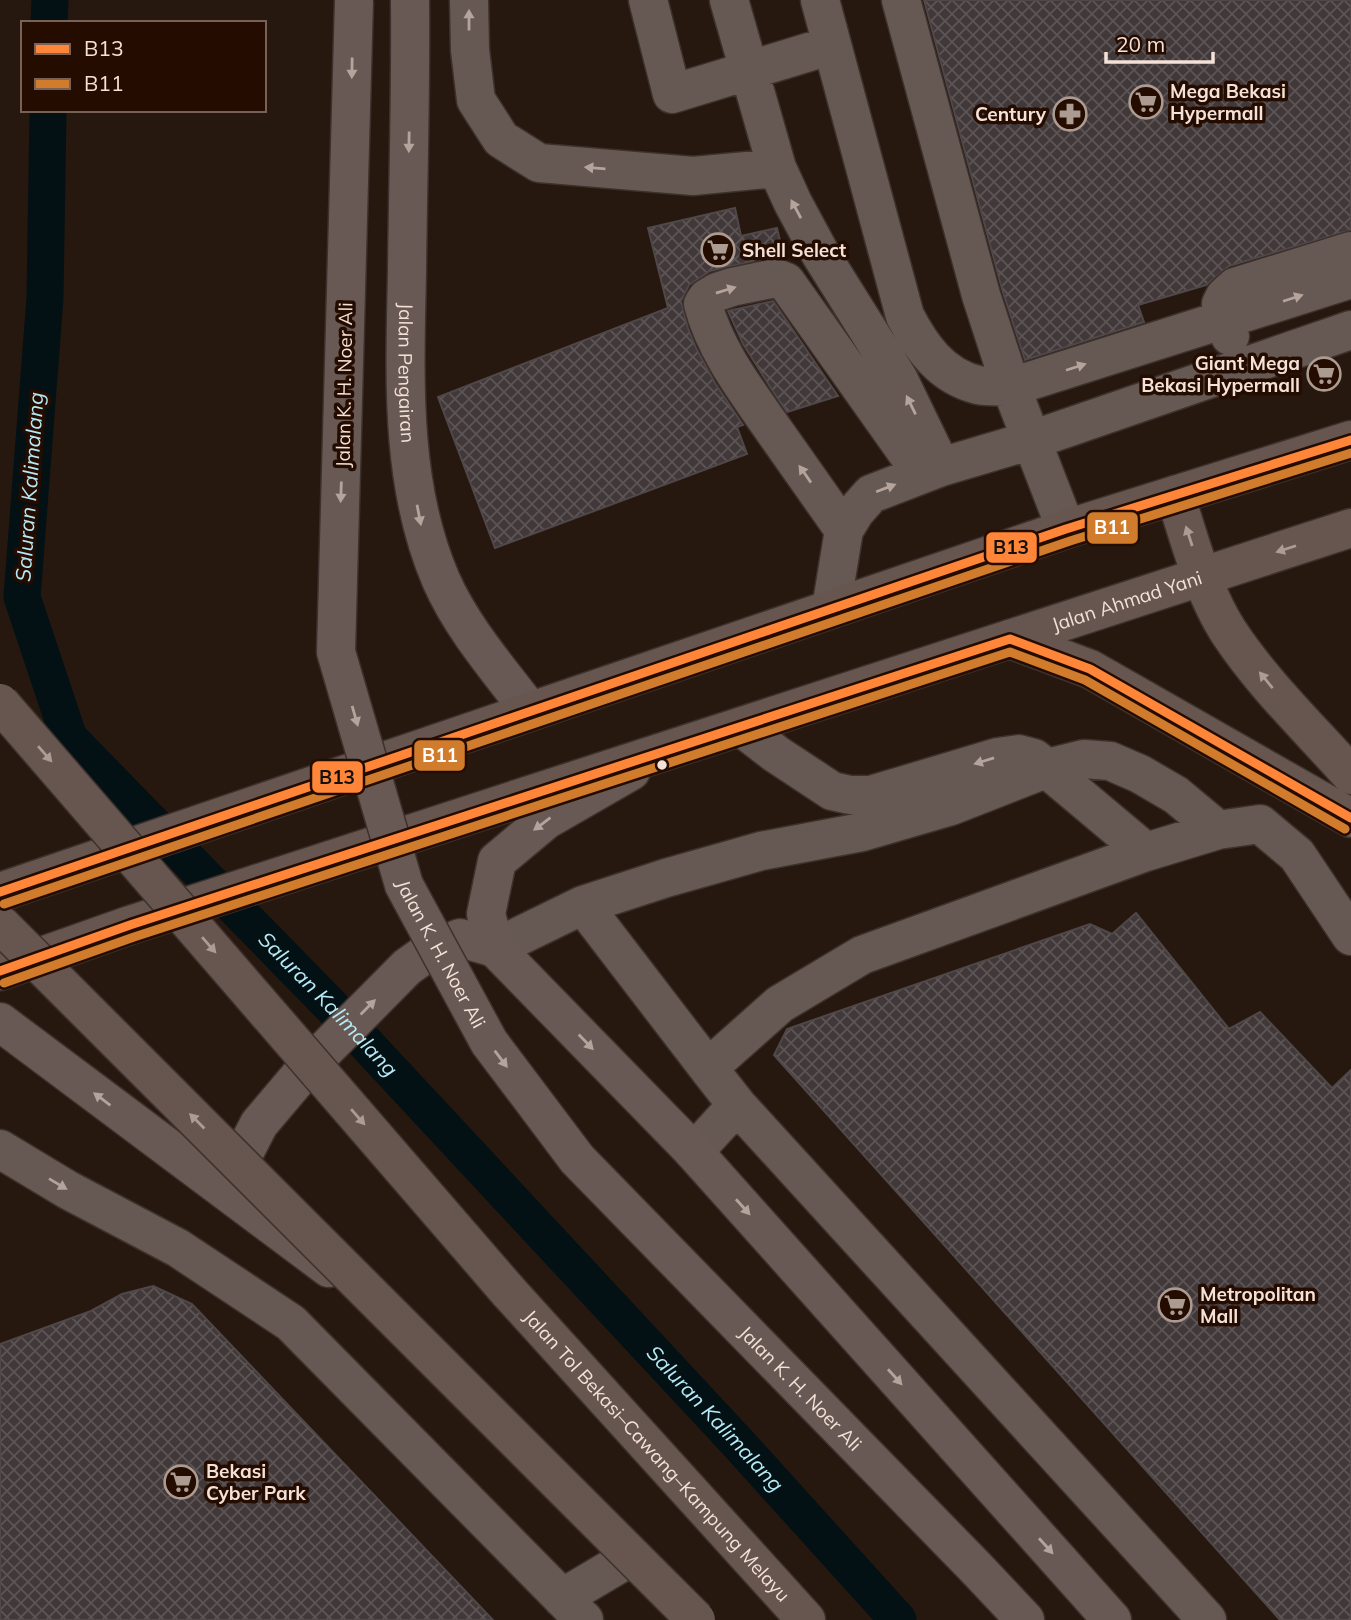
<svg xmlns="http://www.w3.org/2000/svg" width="1351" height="1620" font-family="Mulish,sans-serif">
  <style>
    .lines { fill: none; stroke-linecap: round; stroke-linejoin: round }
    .canal { stroke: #041114; stroke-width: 37 }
    .building { fill: url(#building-cross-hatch); stroke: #504748; stroke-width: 2 }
    .minor-casing { stroke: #3c312c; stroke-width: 41 }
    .major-casing { stroke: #3c312c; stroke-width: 41 }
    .highway-casing { stroke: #3c312c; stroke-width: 41 }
    .minor { stroke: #665953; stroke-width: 38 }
    .major { stroke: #695954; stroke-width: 38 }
    .highway { stroke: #675650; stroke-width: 38 }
    .major-bridge-casing { stroke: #3c312c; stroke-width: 41; stroke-linecap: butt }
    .highway-bridge-casing { stroke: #3c312c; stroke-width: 41; stroke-linecap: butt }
    .major-bridge { stroke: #695954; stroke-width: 38 }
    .highway-bridge { stroke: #675650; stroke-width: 38 }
    .bus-1-casing { stroke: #250c01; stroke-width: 14 }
    .bus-2-casing { stroke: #250c01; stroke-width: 14 }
    .bus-1 { stroke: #ff8638; stroke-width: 9 }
    .bus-2 { stroke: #d17c2c; stroke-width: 9 }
    .oneway { fill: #b4a49c }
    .oneway2 { fill: #b5a49c }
    .oneway3 { fill: #ae9c94 }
    .bus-dot { fill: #f4e1d7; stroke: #250c01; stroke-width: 2.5 }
    .labels { text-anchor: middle; stroke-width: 7; stroke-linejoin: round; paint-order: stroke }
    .poi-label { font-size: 19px; font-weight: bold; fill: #f4e1d7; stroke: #250c01; text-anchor: start }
    .street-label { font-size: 19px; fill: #f4e1d7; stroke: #250c01 }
    .water-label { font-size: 21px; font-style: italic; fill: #b6eaf7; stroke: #250c01 }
    .line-badge { stroke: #250c01; stroke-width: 2.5 }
    .badge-label { font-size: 19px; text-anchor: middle; font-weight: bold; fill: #fff }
    .pale-badge-label { font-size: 19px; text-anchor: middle; font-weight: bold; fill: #111 }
  </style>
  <defs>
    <pattern id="building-cross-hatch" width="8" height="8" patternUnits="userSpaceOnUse" patternTransform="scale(1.75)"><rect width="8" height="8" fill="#403839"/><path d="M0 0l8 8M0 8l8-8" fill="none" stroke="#5c5455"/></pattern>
  </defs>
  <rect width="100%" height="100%" fill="#26180f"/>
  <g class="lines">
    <g class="canal">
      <path d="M 49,23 L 50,0"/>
      <path id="s1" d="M 48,110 L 45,298 L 22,597 L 69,738 L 330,1005 L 737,1442 L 898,1620"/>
    </g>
  </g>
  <path class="building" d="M 924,0 L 1351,0 L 1351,230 L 1229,266 L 1206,285 L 1138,305 L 1144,322 L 1025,360 L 1002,289 Z
    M 735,208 L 741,236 L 777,228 L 784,258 L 772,257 L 710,271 L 689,285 L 681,301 L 688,328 L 696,348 L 715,383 L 743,425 L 737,427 L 747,454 L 495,548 L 438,397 L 668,308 L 648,228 Z
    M 773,301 L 780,311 L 838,396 L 787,412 L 772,390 L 743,344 L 728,311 Z
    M 1136,913 L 1229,1029 L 1260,1012 L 1332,1088 L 1351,1070 L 1351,1620 L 1280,1620 L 774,1055 L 787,1029 L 1090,924 L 1112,934 Z
    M 153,1286 L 192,1304 L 493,1620 L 0,1620 L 0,1344 L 91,1311 L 122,1294 Z"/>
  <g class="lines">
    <defs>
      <path id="minor" d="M 469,0 L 470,50 L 476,100 L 501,139 L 539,163 L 693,176 L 777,168 L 793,203 L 821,255 L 898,378 L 941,467
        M 648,0 L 672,94 L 832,45
        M 729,0 L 777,168
        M 820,0 L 905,316 C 921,347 941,376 978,385 C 989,387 1001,386 1011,387 L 1351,279
        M 901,0 L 981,295 L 1011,387 L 1066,529
        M 1230,336 L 1221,304 L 1225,296 L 1235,287 L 1351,251
        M 844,530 C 821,497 798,465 775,432 C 748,393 715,351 703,304 L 707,298 L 717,292 L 732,287 L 776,278 L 786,282 L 922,474
        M 831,609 L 844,530 L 855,512 L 871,494 L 941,467 L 1032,440 L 1351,330
        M 741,727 L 776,754 L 832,791 L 850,795 L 871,795 L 998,757 L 1019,754 L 1034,758 L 1146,852
        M 583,905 L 708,1068
        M 495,948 L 583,905 L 666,878 L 761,851 L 862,832 L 951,806 L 1048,768 L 1084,759 L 1110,761 L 1140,774 L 1176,795 L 1218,830
        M 0,1149 L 68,1190 L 178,1248 L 291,1323 L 584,1620
        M 692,1150 L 703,1142 L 737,1105
        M 562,1598 L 631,1557
        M 1207,1620 L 737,1105 L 708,1068 L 780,1004 L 862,955 L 1146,852 L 1218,830 L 1260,824 L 1297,855 L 1351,936"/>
      <g id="major">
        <path id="s2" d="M 410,0 C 411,90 408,181 407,271 C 405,374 399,483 441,580 C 462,628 499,670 530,711"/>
        <path d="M 631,771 L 546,820 L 497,861 L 486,914 L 495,948 L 692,1150 L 1112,1620"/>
        <path d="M 0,1022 L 329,1268"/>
        <path d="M 225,1190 L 259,1124 L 303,1072 L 407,967 L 428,952 L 460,938 L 495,948"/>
        <path d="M 976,1568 L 1025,1620"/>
      </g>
      <g id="highway">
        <path d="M 1175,495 C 1190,540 1202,590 1228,631 C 1262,683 1309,728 1351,775"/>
        <path d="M 1010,639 L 1090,669 L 1351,818"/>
        <path d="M 0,892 L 1066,529 L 1351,440"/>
        <path id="s3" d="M 0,971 L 130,925 L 1351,528"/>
        <path id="s4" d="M 508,1291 L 806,1620"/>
      </g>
    </defs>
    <use href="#minor" class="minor-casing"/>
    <use href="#major" class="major-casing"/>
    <use href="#highway" class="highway-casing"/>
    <use href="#minor" class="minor"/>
    <use href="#major" class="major"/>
    <use href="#highway" class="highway"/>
    <defs>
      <g id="major-bridge">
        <path id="s5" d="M 354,0 L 336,652 L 404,885 L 489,1042 L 577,1159 L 976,1568"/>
      </g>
      <path id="highway-bridge" d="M 0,703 L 508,1291
        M 0,924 L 696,1620"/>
    </defs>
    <use href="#major-bridge" class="major-bridge-casing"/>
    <use href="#highway-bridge" class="highway-bridge-casing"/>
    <use href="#major-bridge" class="major-bridge"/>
    <use href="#highway-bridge" class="highway-bridge"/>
    <defs>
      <path id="bus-1" d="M 0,892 L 1066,529 L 1351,440
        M 0,971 L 130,925 L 1010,639 L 1090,669 L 1351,818"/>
      <path id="bus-2" d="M 4,904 L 1070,541 L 1351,453
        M 4,983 L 134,937 L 1010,652 L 1085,680 L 1345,829"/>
    </defs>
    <use href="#bus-1" class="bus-1-casing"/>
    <use href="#bus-2" class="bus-2-casing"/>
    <use href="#bus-1" class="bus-1"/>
    <use href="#bus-2" class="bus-2"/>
  </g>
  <defs><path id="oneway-solid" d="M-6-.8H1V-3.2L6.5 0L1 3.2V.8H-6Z" transform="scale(1.75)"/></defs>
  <g class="oneway">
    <use href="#oneway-solid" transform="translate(469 20) rotate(-90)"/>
    <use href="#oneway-solid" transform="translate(595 168) rotate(-175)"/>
    <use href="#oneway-solid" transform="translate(796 209) rotate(-118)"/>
    <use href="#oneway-solid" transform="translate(726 290) rotate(-17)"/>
    <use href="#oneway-solid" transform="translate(1293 298) rotate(-18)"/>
    <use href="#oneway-solid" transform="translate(1076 367) rotate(-18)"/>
    <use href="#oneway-solid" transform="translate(911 405) rotate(-116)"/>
    <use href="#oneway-solid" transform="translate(805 474) rotate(-125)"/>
    <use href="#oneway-solid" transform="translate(886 488) rotate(-21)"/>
    <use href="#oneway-solid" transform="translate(984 761) rotate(163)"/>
    <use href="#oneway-solid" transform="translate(58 1184) rotate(31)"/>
  </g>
  <g class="oneway2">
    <use href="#oneway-solid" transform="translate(352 68) rotate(91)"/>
    <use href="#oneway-solid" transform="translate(409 142) rotate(91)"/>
    <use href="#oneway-solid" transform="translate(341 492) rotate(92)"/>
    <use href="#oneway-solid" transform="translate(419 515) rotate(79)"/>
    <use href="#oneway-solid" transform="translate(355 716) rotate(74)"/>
    <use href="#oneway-solid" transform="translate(542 824) rotate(143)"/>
    <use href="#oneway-solid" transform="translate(368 1007) rotate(-45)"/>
    <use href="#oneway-solid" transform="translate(586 1042) rotate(46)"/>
    <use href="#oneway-solid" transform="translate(501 1059) rotate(53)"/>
    <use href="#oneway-solid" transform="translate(102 1099) rotate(-143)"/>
    <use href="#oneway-solid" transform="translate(743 1207) rotate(48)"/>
    <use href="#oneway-solid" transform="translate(895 1377) rotate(48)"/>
    <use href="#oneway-solid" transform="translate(1046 1546) rotate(48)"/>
  </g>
  <g class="oneway3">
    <use href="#oneway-solid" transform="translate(1189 536) rotate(-108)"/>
    <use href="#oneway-solid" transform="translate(1286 549) rotate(162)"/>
    <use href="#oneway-solid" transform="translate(1266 680) rotate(-129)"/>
    <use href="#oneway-solid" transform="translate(45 754) rotate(49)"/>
    <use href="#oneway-solid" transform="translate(209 945) rotate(49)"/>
    <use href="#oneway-solid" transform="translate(358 1117) rotate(49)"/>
    <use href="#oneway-solid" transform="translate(197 1121) rotate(-135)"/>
  </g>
  <defs>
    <symbol id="supermarket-ring" viewBox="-11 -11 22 22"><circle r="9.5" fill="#250c01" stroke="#ac9b91" stroke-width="1.5"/><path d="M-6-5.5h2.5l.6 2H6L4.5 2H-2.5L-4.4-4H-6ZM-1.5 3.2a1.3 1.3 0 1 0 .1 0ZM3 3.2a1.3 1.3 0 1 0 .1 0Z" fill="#ac9b91"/></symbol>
    <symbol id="pharmacy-ring" viewBox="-11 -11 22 22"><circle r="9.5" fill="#250c01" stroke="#ac9b91" stroke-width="1.5"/><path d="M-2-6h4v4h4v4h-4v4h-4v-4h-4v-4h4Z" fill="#ac9b91"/></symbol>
  </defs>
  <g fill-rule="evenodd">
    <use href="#supermarket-ring" x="1127" y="83" width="38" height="38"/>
    <use href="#pharmacy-ring" x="1051" y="95" width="38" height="38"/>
    <use href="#supermarket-ring" x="699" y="231" width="38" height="38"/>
    <use href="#supermarket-ring" x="1305" y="355" width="38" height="38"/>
    <use href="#supermarket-ring" x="1156" y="1286" width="38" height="38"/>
    <use href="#supermarket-ring" x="162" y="1463" width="38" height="38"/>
  </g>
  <circle class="bus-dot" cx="662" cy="765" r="6"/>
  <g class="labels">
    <g class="poi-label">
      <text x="1170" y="98">Mega Bekasi<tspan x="1170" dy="22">Hypermall</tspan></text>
      <text x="1046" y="121" text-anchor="end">Century</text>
      <text x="742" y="257">Shell Select</text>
      <text x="1300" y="370" text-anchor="end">Giant Mega<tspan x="1300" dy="22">Bekasi Hypermall</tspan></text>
      <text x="1200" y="1301">Metropolitan<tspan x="1200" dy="22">Mall</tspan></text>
      <text x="206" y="1478">Bekasi<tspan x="206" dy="22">Cyber Park</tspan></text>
    </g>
    <g class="street-label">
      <text dy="7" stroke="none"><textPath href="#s2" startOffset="373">Jalan Pengairan</textPath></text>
      <text transform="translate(344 385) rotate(-89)" y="7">Jalan K. H. Noer Ali</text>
      <text dy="7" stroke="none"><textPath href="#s3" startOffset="1186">Jalan Ahmad Yani</textPath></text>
      <text dy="7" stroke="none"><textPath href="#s5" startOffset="973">Jalan K. H. Noer Ali</textPath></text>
      <text dy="7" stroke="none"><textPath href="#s5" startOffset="1540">Jalan K. H. Noer Ali</textPath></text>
      <text dy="7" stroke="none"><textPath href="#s4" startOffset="222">Jalan Tol Bekasi–Cawang–Kampung Melayu</textPath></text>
    </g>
    <g class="water-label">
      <text transform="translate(30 487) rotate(-86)" y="7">Saluran Kalimalang</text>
      <text dy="7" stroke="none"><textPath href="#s1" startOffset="1008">Saluran Kalimalang</textPath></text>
      <text dy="7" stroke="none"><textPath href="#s1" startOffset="1575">Saluran Kalimalang</textPath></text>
    </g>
  </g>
  <g class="line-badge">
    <rect x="1086" y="511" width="53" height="34" rx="7" fill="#d17c2c"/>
    <rect x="985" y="531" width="53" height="33" rx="7" fill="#ff8638"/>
    <rect x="413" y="739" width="53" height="33" rx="7" fill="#d17c2c"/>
    <rect x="311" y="760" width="53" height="34" rx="7" fill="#ff8638"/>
  </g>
  <g class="badge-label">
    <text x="1112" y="534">B11</text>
    <text x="440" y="762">B11</text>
  </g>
  <g class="pale-badge-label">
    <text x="1011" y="554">B13</text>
    <text x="337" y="784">B13</text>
  </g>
  <rect x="21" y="21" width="245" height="91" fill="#250c01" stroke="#786157" stroke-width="2"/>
  <rect x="35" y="44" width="35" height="10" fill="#ff8638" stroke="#786157" stroke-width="2"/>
  <text x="84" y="56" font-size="21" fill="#f4e1d7">B13</text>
  <rect x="35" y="79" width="35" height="10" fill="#d17c2c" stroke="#786157" stroke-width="2"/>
  <text x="84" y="91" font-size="21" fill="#f4e1d7">B11</text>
  <path d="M1106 52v10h107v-10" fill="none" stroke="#f4e1d7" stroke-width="3.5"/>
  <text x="1116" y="52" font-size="21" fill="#f4e1d7" stroke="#250c01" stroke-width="5" paint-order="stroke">20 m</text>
</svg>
